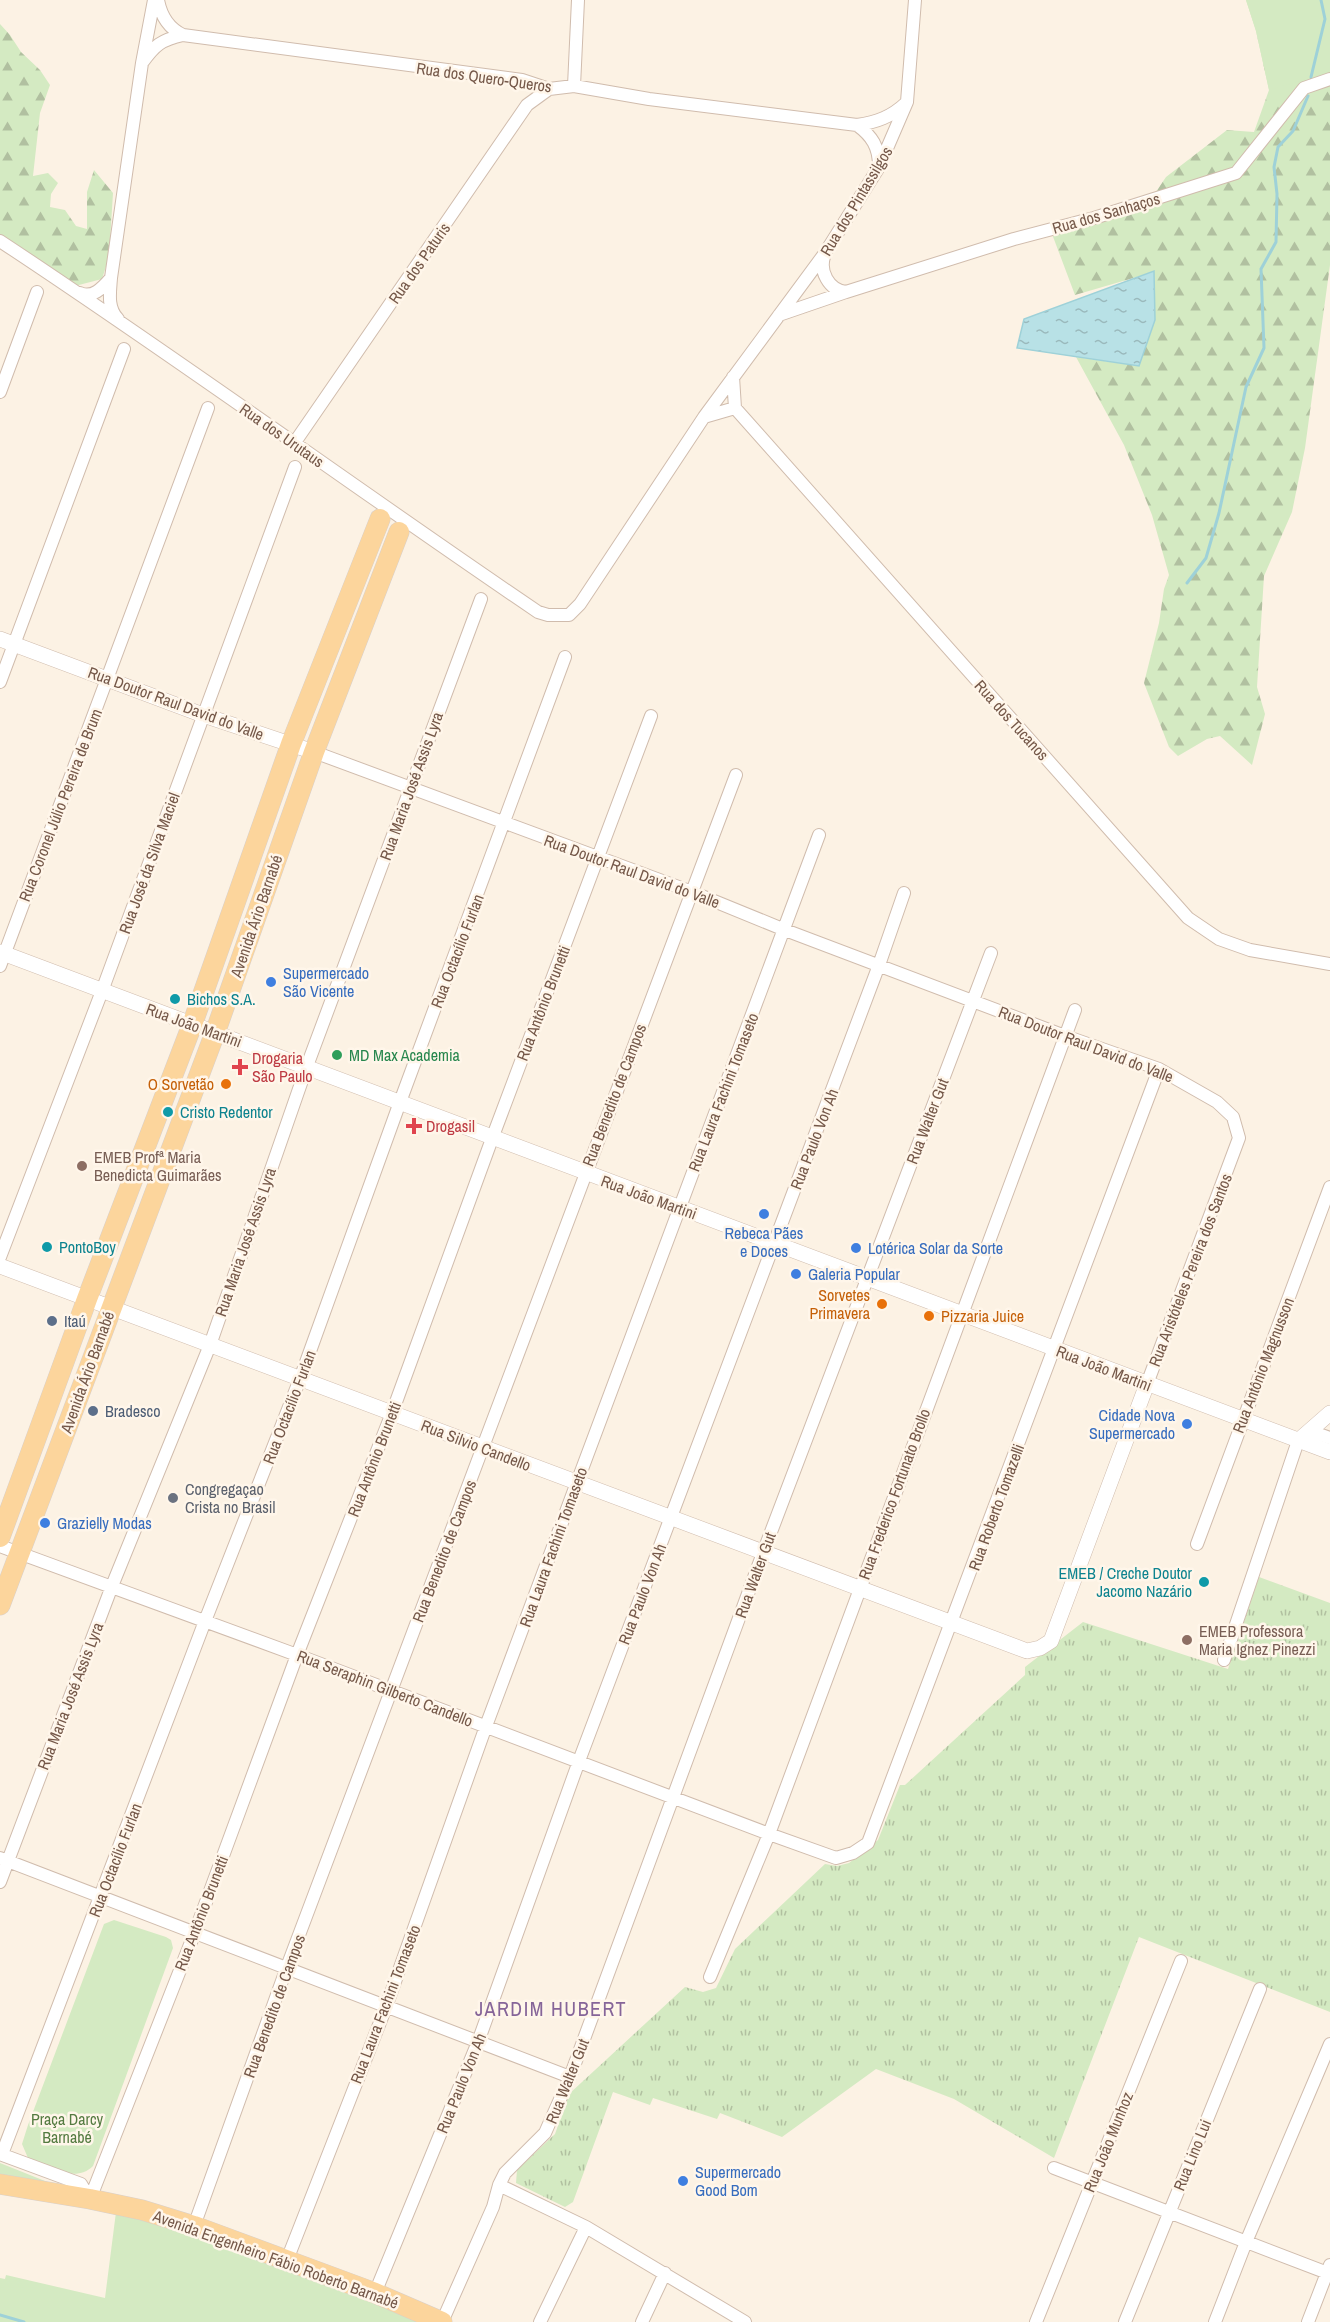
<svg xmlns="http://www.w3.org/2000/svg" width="1330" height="2322" font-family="'Archivo Narrow',sans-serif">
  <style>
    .grass { fill: url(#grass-tufts) }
    .forest { fill: url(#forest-firs) }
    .park { fill: #d4eac2 }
    .water { fill: url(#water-ripples); stroke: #9ed1d8; stroke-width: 1.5 }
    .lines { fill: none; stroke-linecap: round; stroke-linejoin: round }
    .stream { stroke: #9ed1d8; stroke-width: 3 }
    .minor-casing { stroke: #d0bcad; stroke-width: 14 }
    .tertiary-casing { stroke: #d0bcad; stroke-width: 16 }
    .primary-casing { stroke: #d8d0cc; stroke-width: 21 }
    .minor { stroke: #fff; stroke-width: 12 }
    .tertiary { stroke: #fff; stroke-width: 15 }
    .primary { stroke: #fcd59c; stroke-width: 20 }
    .shop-dot { fill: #3f7fe0; stroke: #fff6ea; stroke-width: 2 }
    .culture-dot { fill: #0f9aa8; stroke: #fff6ea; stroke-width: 2 }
    .leisure-dot { fill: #2e9e5b; stroke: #fff6ea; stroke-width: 2 }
    .health-dot { fill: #e0444e; stroke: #fff6ea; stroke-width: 2 }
    .food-dot { fill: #e8710a; stroke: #fff6ea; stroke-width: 2 }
    .education-dot { fill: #8d6e63; stroke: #fff6ea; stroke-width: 2 }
    .service-dot { fill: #5c6f8a; stroke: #fff6ea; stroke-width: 2 }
    .worship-dot { fill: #6b7280; stroke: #fff6ea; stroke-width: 2 }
    .labels { text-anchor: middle; stroke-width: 5; stroke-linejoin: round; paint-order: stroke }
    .street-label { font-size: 16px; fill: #755849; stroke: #fff6ea }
    .shop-label { font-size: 16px; fill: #366cbe; stroke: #fff6ea; text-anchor: start }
    .culture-label { font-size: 16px; fill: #0d838f; stroke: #fff6ea; text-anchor: start }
    .leisure-label { font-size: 16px; fill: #27864d; stroke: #fff6ea; text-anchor: start }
    .health-label { font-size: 16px; fill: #be3a42; stroke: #fff6ea; text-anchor: start }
    .food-label { font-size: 16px; fill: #c56008; stroke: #fff6ea; text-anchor: end }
    .education-label { font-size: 16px; fill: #785e54; stroke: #fff6ea; text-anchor: start }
    .service-label { font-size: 16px; fill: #4e5e75; stroke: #fff6ea; text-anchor: start }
    .worship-label { font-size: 16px; fill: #5b616d; stroke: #fff6ea; text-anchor: start }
    .park-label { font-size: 16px; fill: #547b41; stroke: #fff6ea }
    .quarter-label { font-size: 20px; letter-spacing: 1.5px; fill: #866599; stroke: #fff6ea }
  </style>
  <defs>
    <pattern id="grass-tufts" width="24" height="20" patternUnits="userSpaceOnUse" patternTransform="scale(1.5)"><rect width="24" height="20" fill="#d4eac2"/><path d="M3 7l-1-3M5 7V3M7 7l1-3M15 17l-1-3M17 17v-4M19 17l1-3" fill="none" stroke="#b1c0a0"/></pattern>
    <pattern id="forest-firs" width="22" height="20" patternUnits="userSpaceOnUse" patternTransform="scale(1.5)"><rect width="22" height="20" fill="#d4eac2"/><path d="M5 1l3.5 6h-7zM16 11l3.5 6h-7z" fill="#b1c0a0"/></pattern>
    <pattern id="water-ripples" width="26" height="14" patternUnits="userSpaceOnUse" patternTransform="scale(1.5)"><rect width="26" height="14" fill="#b8e1e6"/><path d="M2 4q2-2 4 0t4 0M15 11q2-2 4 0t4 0" fill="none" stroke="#9ab9bc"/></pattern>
  </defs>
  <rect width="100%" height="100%" fill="#fcf2e4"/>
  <path class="grass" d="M 1259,1577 L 1330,1603 L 1330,2012 L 1139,1937 L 1054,2158 L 954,2099 L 876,2069 L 782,2137 L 720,2113 L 717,2119 L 653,2098 L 650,2105 L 613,2092 L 573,2202 L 565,2207 L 516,2183 L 517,2170 L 555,2134 L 569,2094 L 685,1987 L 703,1992 L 716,1988 L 735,1949 L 825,1864 L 837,1866 L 849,1863 L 878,1840 L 900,1785 L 905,1785 L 1025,1675 L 1025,1667 L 1083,1622 L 1228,1669 Z"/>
  <path class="forest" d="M 1246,0 L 1330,0 L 1330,265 L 1305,448 L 1292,512 L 1264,576 L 1257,687 L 1265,714 L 1252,765 L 1220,736 L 1207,739 L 1178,756 L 1169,747 L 1144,683 L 1159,623 L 1164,589 L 1169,575 L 1152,515 L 1124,445 L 1076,357 L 1139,366 L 1154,272 L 1075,295 L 1052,234 L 1147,205 L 1166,177 L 1227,130 L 1254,132 L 1269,90 L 1256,31 Z
    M 0,24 L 10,35 L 21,52 L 40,70 L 50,85 L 40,113 L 33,176 L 48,173 L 58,183 L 51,194 L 50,207 L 65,210 L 76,226 L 87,229 L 87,192 L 94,170 L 113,193 L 109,257 L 102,279 L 75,286 L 0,235 Z"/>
  <path class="park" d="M 1246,0 L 1330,0 L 1330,72 L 1269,90 L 1256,31 Z
    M 114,1920 L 166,1937 L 171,1940 L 173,1948 L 93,2166 C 75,2184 48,2166 28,2158 L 22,2144 L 28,2125 L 104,1924 Z
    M 0,2163 L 60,2187 L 0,2177 Z
    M 116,2212 L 203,2235 L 425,2322 L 0,2322 L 0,2278 L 5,2279 L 6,2275 L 105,2298 Z"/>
  <path class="water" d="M 1154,271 L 1155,320 L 1139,366 L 1017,348 L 1024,319 Z"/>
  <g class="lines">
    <path class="stream" d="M 1311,77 L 1325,19 L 1321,0
      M 1187,583 L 1206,558 L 1219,513 L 1246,387 L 1264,348 L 1261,269 L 1276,242 L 1277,194 L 1274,167 L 1278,147 L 1293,131 L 1308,96
      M 0,2315 L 24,2322"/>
    <defs>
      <path id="minor" d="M 158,0 C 161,16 168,28 183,35
        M 142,63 C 155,45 161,40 183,35 L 522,80 L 549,89 L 574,86 L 649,99 L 857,125 C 872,136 879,147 879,166
        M 574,86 L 578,0
        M 857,125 C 877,122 891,117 906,103
        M 0,241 C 182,361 358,490 538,612 L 548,615 L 569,615 L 580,604 L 704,417 L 825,253 L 879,167 L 907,102 L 915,0
        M 825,254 C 818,271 829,290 846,292 L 1014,239 L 1094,218 L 1236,173 L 1304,88 L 1330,79
        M 111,278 C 110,292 107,308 118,319
        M 80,293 C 93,299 103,287 111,278 L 142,63 L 154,0
        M 779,315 L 846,292
        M 733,377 L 735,408 L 1188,918 L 1219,939 L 1250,950 L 1330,964
        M 0,392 L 37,292
        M 704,417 L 735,408
        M 295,442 L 527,105 L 549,89
        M 0,682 L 124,349
        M 314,752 L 692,892 L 785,930 L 1065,1036 L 1159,1069 L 1217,1102 L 1233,1117 L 1239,1138 L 1147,1384
        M 0,966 L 208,408
        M 0,1257 L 102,991 L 295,467
        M 1310,1431 L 1330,1438
        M 1197,1544 L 1330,1187
        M 0,1546 L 297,1655 L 769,1834 L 836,1858 L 853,1853 L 868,1843 L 1159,1069
        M 1224,1660 L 1298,1441
        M 0,1858 L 570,2077
        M 0,1882 L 112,1586 L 210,1345 L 307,1066 L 481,599
        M 710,1977 L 769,1834 L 1075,1010
        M 0,2154 L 81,2184 L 90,2199
        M 2,2154 L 205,1621 L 300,1379 L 400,1102 L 565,657
        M 1054,2168 L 1330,2274
        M 499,2185 L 586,2227 L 745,2322
        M 90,2199 L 195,1932 L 297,1655 L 392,1413 L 493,1136 L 651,716
        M 194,2226 L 287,1967 L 736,775
        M 287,2260 L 386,2007 L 486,1726 L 819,835
        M 375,2293 L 478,2042 L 579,1761 L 879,965 L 904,893
        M 442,2322 L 493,2207 L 499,2185 L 505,2173 L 545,2133 L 570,2077 L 763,1553 L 991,953
        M 540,2322 L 586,2227
        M 642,2322 L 665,2273
        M 1036,2322 L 1181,1961
        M 1125,2322 L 1260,1989
        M 1215,2322 L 1246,2242 L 1330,2044
        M 1308,2322 L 1330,2265"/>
      <path id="tertiary" d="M 0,639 L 203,715 L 314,752
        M 0,952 L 1330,1452
        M 0,1266 L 1027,1651 L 1040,1648 L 1051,1641 L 1147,1384
        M 1298,1441 L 1330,1413"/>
      <path id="primary" d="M 0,1537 L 87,1299 L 192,1025 L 291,744 L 380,519
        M 0,1605 L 215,1033 L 314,752 L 399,532
        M 0,2184 L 90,2199 L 142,2210 L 194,2226 L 375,2293 L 442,2322"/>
    </defs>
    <use href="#minor" class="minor-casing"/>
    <use href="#tertiary" class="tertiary-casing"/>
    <use href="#primary" class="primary-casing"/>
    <use href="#minor" class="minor"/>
    <use href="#tertiary" class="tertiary"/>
    <use href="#primary" class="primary"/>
  </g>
  <g class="shop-dot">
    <circle cx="271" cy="982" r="6"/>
    <circle cx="764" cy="1214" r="6"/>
    <circle cx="856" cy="1248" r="6"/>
    <circle cx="796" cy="1274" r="6"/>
    <circle cx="1187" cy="1424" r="6"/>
    <circle cx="45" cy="1523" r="6"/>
    <circle cx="683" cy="2181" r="6"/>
  </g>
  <g class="culture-dot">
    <circle cx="175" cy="999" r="6"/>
    <circle cx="168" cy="1112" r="6"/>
    <circle cx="47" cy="1247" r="6"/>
    <circle cx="1204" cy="1582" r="6"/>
  </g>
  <circle class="leisure-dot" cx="337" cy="1055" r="6"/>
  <g class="health-dot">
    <path d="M237 1058h6v6h6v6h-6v6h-6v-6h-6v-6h6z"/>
    <path d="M411 1117h6v6h6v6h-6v6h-6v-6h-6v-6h6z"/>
  </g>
  <g class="food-dot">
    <circle cx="226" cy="1084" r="6"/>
    <circle cx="882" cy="1304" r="6"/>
    <circle cx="929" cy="1316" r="6"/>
  </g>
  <g class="education-dot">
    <circle cx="82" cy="1166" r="6"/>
    <circle cx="1187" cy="1640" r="6"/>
  </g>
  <g class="service-dot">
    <circle cx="52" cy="1321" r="6"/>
    <circle cx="93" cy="1411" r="6"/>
  </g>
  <circle class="worship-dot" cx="173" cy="1498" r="6"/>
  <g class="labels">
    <g class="street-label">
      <text transform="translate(484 77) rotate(8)" y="6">Rua dos Quero-Queros</text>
      <text transform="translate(856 201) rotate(-59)" y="6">Rua dos Pintassilgos</text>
      <text transform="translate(1106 213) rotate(-16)" y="6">Rua dos Sanhaços</text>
      <text transform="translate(419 263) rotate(-55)" y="6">Rua dos Paturis</text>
      <text transform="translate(282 435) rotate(35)" y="6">Rua dos Urutaus</text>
      <text transform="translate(176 703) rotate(20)" y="6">Rua Doutor Raul David do Valle</text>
      <text transform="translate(1012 720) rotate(48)" y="6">Rua dos Tucanos</text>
      <text transform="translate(411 786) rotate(-70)" y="6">Rua Maria José Assis Lyra</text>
      <text transform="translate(60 805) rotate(-69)" y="6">Rua Coronel Júlio Pereira de Brum</text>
      <text transform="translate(149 863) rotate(-70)" y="6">Rua José da Silva Maciel</text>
      <text transform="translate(632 871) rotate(20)" y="6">Rua Doutor Raul David do Valle</text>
      <text transform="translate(256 916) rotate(-71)" y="6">Avenida Ário Barnabé</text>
      <text transform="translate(457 951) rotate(-69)" y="6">Rua Octacílio Furlan</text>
      <text transform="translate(543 1003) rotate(-69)" y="6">Rua Antônio Brunetti</text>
      <text transform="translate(194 1025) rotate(20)" y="6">Rua João Martini</text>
      <text transform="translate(1086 1044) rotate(21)" y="6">Rua Doutor Raul David do Valle</text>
      <text transform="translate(723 1092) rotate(-69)" y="6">Rua Laura Fachini Tomaseto</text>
      <text transform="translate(614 1095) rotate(-69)" y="6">Rua Benedito de Campos</text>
      <text transform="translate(927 1121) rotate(-69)" y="6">Rua Walter Gut</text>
      <text transform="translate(814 1139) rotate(-69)" y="6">Rua Paulo Von Ah</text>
      <text transform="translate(649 1197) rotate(20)" y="6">Rua João Martini</text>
      <text transform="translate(245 1242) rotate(-71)" y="6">Rua Maria José Assis Lyra</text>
      <text transform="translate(1190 1270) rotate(-69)" y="6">Rua Aristóteles Pereira dos Santos</text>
      <text transform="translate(1263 1365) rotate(-69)" y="6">Rua Antônio Magnusson</text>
      <text transform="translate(1104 1368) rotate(21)" y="6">Rua João Martini</text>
      <text transform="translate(87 1372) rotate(-70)" y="6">Avenida Ário Barnabé</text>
      <text transform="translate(289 1407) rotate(-69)" y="6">Rua Octacílio Furlan</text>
      <text transform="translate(476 1445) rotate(21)" y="6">Rua Silvio Candello</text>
      <text transform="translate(374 1459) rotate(-69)" y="6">Rua Antônio Brunetti</text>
      <text transform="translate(894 1494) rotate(-70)" y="6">Rua Frederico Fortunato Brollo</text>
      <text transform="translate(996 1507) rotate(-70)" y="6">Rua Roberto Tomazelli</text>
      <text transform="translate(553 1547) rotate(-70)" y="6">Rua Laura Fachini Tomaseto</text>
      <text transform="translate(444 1551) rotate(-69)" y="6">Rua Benedito de Campos</text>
      <text transform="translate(755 1575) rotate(-70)" y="6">Rua Walter Gut</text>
      <text transform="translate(642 1594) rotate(-69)" y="6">Rua Paulo Von Ah</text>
      <text transform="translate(385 1688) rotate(21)" y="6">Rua Seraphin Gilberto Candello</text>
      <text transform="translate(70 1696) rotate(-69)" y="6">Rua Maria José Assis Lyra</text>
      <text transform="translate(115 1860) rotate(-69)" y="6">Rua Octacílio Furlan</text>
      <text transform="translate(201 1913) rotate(-69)" y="6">Rua Antônio Brunetti</text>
      <text transform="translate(385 2004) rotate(-69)" y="6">Rua Laura Fachini Tomaseto</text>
      <text transform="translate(274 2006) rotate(-70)" y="6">Rua Benedito de Campos</text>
      <text transform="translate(567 2081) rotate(-68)" y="6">Rua Walter Gut</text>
      <text transform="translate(461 2083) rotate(-68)" y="6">Rua Paulo Von Ah</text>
      <text transform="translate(1108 2142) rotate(-68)" y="6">Rua João Munhoz</text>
      <text transform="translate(1192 2155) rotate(-68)" y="6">Rua Lino Lui</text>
      <text transform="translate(276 2259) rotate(20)" y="6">Avenida Engenheiro Fábio Roberto Barnabé</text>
    </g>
    <g class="shop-label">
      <text x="283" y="979">Supermercado<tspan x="283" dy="18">São Vicente</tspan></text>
      <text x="764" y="1239" text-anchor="middle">Rebeca Pães<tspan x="764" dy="18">e Doces</tspan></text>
      <text x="868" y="1254">Lotérica Solar da Sorte</text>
      <text x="808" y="1280">Galeria Popular</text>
      <text x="1175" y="1421" text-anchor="end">Cidade Nova<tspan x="1175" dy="18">Supermercado</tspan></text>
      <text x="57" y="1529">Grazielly Modas</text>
      <text x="695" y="2178">Supermercado<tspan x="695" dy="18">Good Bom</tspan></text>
    </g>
    <g class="culture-label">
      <text x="187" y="1005">Bichos S.A.</text>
      <text x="180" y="1118">Cristo Redentor</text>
      <text x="59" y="1253">PontoBoy</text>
      <text x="1192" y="1579" text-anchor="end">EMEB / Creche Doutor<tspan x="1192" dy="18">Jacomo Nazário</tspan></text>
    </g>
    <g class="leisure-label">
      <text x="349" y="1061">MD Max Academia</text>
    </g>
    <g class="health-label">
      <text x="252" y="1064">Drogaria<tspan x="252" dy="18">São Paulo</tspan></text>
      <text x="426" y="1132">Drogasil</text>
    </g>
    <g class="food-label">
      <text x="214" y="1090">O Sorvetão</text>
      <text x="870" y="1301">Sorvetes<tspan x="870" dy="18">Primavera</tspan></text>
      <text x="941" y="1322" text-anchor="start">Pizzaria Juice</text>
    </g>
    <g class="education-label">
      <text x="94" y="1163">EMEB Profª Maria<tspan x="94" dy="18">Benedicta Guimarães</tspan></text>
      <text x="1199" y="1637">EMEB Professora<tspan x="1199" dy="18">Maria Ignez Pinezzi</tspan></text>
    </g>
    <g class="service-label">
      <text x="64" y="1327">Itaú</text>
      <text x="105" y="1417">Bradesco</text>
    </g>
    <g class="worship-label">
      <text x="185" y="1495">Congregaçao<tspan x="185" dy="18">Crista no Brasil</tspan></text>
    </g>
    <g class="park-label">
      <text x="67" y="2125">Praça Darcy<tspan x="67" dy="18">Barnabé</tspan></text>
    </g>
    <g class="quarter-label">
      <text x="551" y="2016">JARDIM HUBERT</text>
    </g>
  </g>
</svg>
